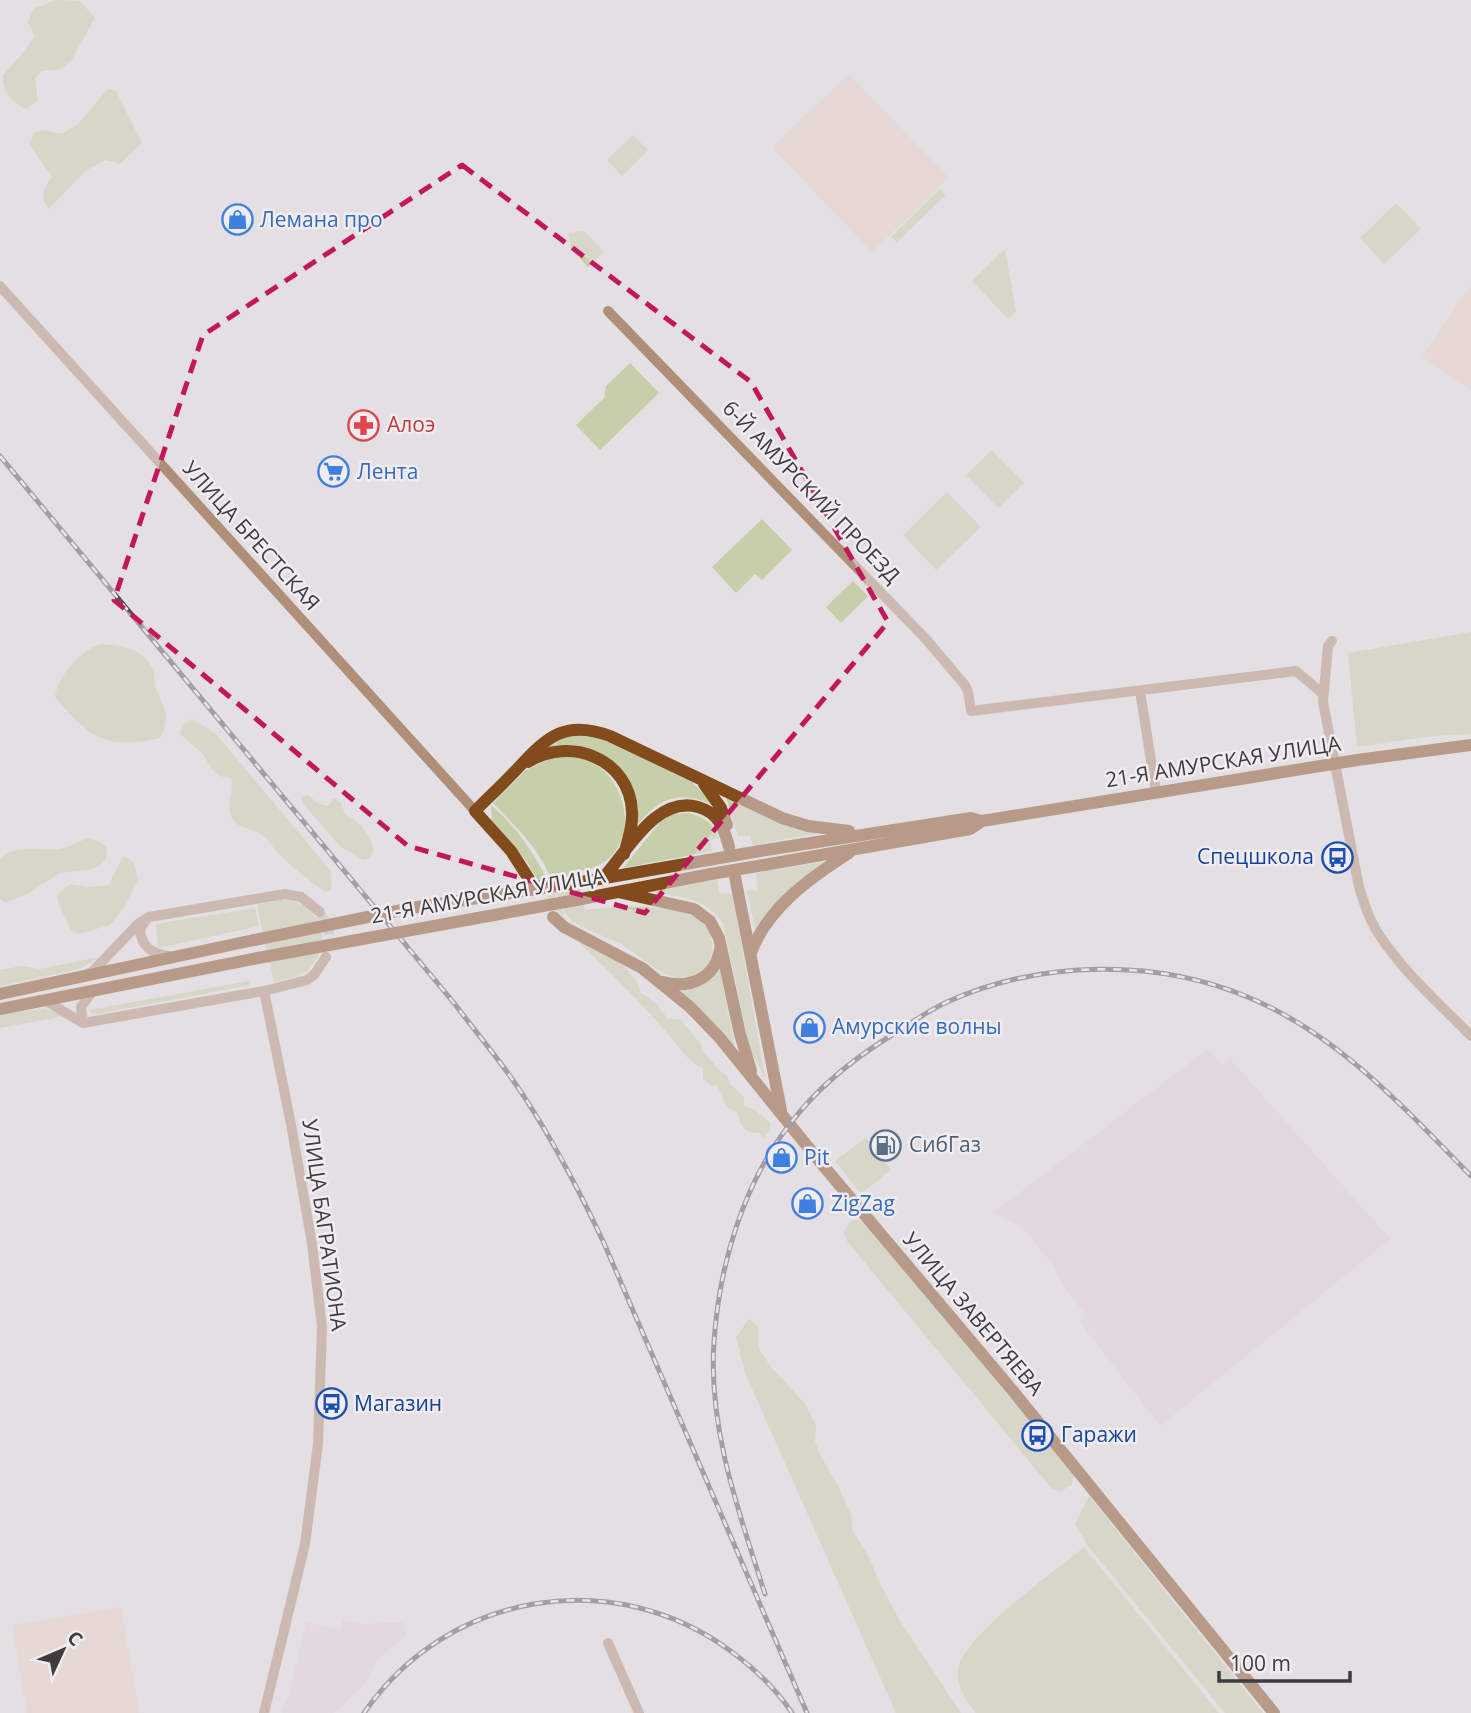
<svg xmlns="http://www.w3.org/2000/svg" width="1471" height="1713" font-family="'Open Sans',sans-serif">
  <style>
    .built { fill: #ddd3dc }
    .education { fill: #e8d1c5 }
    .green { fill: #c7ceaa }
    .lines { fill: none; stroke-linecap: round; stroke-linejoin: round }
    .minor-tunnel { stroke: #c2bec1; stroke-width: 10; stroke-dasharray: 10 5; stroke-linecap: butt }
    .minor { stroke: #b08f79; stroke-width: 10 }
    .major { stroke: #824b1c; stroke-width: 12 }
    .rail-casing { stroke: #535153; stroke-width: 5 }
    .rail { stroke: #f0ecf0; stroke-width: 2.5; stroke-dasharray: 8; stroke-linecap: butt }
    .major-bridge { stroke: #824b1c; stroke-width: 12 }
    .marked { fill: none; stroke: #c2185b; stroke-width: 5; stroke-dasharray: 14 9; stroke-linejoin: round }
    .labels { text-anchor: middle; stroke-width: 5; stroke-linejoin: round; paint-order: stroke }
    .shop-label { font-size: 21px; fill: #366cbe; stroke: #f0ecf0; text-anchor: start }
    .health-label { font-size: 21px; fill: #be3a42; stroke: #f0ecf0; text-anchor: start }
    .street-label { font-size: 21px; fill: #3e3c3e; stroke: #f0ecf0 }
    .transit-label { font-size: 21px; fill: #164399; stroke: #f0ecf0; text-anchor: start }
    .service-label { font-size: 21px; fill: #4e5e75; stroke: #f0ecf0; text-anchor: start }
  </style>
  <rect width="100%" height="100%" fill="#e3dfe2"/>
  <path class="built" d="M 1208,1049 L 1223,1065 L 1230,1059 L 1390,1239 L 1160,1426 L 1080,1322 L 1086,1316 L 1059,1278 L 1053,1265 L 1023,1228 L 993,1213 Z
    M 343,1620 L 362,1624 L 403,1622 L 406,1636 L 378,1659 L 363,1686 L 334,1713 L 281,1713 L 289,1695 L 306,1622 L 340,1631 Z"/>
  <path class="education" d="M 849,74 L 949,178 L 872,252 L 772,147 Z
    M 1471,286 L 1471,390 L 1422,356 Z
    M 121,1607 L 139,1713 L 27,1713 L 12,1625 Z"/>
  <path class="green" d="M 56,0 L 80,1 L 95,18 L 72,59 L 62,69 L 42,71 L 35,78 L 38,101 L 26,109 C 10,101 3,93 3,75 L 22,54 L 35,36 L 28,22 L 33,9 Z
    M 108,89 L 116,91 L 142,143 L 120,164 L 106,160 L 85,171 L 49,209 C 39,197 44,188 52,177 L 29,144 L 35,132 L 44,130 L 62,134 L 78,124 Z
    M 633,135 L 648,150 L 622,176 L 607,160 Z
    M 940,189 L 946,195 L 897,242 L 891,237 Z
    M 1396,203 L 1421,229 L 1384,264 L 1360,238 Z
    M 584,231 L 604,252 L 588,267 L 571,249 L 568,233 Z
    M 1005,249 L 1016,312 L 1008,319 L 972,281 Z
    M 630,363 L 659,393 L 600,450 L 576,425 L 604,398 L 606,386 Z
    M 992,450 L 1024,483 L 998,508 L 966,475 Z
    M 947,492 L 981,527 L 936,570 L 903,535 Z
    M 762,519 L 792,550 L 762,580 L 755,574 L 736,593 L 712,567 Z
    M 853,581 L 868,596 L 841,623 L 826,607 Z
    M 1471,632 L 1471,734 L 1433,736 L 1357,747 L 1348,653 Z
    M 101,644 C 122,646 144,648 153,670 C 155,675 154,681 155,686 C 164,709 172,714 160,738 C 106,750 89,738 55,697 C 58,676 80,650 101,644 Z
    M 192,719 L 216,734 L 330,870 L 332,883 L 331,890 L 325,892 C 308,880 293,868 278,853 C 273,848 269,840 264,836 C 253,828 237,830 231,816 C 226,804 235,790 231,778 L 219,776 L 212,769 L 202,753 L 180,734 L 184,724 Z
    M 578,734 L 596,736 L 692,782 L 714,805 C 680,790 660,797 638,824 L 621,773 L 551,748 L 543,747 L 553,741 Z
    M 556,756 C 564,757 575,756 583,759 C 628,773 643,844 597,866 C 590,870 583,870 576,871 L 585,910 C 613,906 691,901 707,928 C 713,937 714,949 710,959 C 691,1005 643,958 621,944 C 611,939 573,924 569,918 C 558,902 553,881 544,864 C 531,840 511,822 493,803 L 526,770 Z
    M 308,795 L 319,804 L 328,806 L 334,798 L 341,803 L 345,814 C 360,821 370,834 374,851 L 370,858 L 363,860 L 341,847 L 303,804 L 301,797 Z
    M 726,797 L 819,833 L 753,845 L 750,835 L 738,837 Z
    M 491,805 C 526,834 545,874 565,915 L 557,912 L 527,862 L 492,821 Z
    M 688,813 C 703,816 713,823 719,838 L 710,840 L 712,851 L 623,868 L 661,821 L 674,814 Z
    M 87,838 L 98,841 L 107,848 L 106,859 L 100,866 L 88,870 L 60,873 L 27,894 L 5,903 L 0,898 L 0,859 C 15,843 42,851 60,849 C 70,847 78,842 87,838 Z
    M 123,856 L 134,862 L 138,880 L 125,906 L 110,925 L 79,934 L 71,930 C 66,918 58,907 57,895 L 70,884 L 88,887 L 109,885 Z
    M 825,862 L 826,863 L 779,901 L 755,929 L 747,891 L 758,890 L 756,873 Z
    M 717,880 L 720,894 L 732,893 L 765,1077 L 750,1049 L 723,923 C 706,898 682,897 655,893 L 660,890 Z
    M 279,900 C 320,898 338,947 305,972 C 296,978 284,979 274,982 L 257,905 Z
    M 255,908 L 259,926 L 158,948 L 156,924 Z
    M 578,941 L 610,955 L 626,968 L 638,983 L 641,993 L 656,1003 L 668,1019 L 680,1019 L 700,1043 L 704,1052 L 719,1070 L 727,1075 L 730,1084 L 744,1097 L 744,1106 L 755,1110 L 770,1122 C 771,1129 768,1134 763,1138 L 760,1133 C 757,1132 753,1133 750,1132 C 741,1129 739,1119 737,1112 C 722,1109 724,1095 716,1085 L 712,1086 C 698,1077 705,1076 703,1068 C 692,1065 681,1050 673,1040 C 644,1005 609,972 578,941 Z
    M 99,957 L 80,969 L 0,986 L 0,970 L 22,966 L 40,969 Z
    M 719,968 L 736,1052 L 678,989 Z
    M 249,981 L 250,985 L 98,1014 L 91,1013 L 89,1010 Z
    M 44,1008 L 65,1016 L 0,1028 L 0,1015 Z
    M 866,1138 L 891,1170 L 861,1194 L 835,1161 Z
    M 859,1220 L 872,1232 L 1074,1474 L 1072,1485 L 1061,1491 L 1052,1489 L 847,1241 L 844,1232 L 850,1221 Z
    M 749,1319 L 758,1326 L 759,1349 L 771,1367 L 806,1405 L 816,1425 L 815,1441 L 819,1453 L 838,1486 L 851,1515 L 853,1531 L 870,1559 L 879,1582 L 900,1621 L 961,1713 L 896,1713 L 745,1373 L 736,1337 Z
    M 1089,1496 L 1263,1713 L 1225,1713 L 1088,1546 L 1075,1524 Z
    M 1084,1547 L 1219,1713 L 976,1713 C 966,1700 956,1688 958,1670 C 963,1635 1056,1571 1084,1547 Z"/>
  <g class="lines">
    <path class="minor-tunnel" d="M 320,912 L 329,931 L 329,950"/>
    <path class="minor" d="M 0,286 L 475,811
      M 608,311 L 925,638 L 964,684 L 968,691 L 971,711 L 1296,671 L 1323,694
      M 1332,641 L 1328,646 L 1323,702 L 1359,887 C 1364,903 1369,919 1378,933 C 1403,972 1439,1003 1471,1036
      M 1140,691 L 1156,792
      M 146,920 L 140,929 C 141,947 153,954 169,956
      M 88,974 L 93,971 L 138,924 L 149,917 L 285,894 L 301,897 L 320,912
      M 46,1001 L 83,1023 L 264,991 L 307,980 L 314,975 L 326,957
      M 83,1023 L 81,1007 L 92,992
      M 608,1643 L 639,1713
      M 264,1713 L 305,1544 L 318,1444 L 322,1327 L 312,1244 L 291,1124 L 264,991"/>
    <path class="major" d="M 528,762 C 569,736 630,758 632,812 C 633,826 628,840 624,854
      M 704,784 L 721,808 L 727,825
      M 760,851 L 971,818 L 982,821 L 1357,760 L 1471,745
      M 764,865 L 970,829 L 982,821
      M 735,877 L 781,1110
      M 603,878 C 627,852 656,795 698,807 C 719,813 724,828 729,847
      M 529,879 L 511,851 L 475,811 C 489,797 504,783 518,768 C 547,737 565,719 610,736 L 782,818 L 808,826 L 849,831
      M 576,883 L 708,860
      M 618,892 L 694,909 L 710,921 L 719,938 L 740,1034 L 751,1071
      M 576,900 L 711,874
      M 553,917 L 564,927 L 642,968 L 690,1007 L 719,1037 L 821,1163 L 1013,1391 L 1274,1713
      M 751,953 C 767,908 810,878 849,853
      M 663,982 C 690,989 715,979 720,949
      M 0,994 L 254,940
      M 0,1009 L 258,958"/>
    <defs>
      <path id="rail" d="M 0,456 L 454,1003 C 472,1027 492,1051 510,1076 C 547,1128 576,1184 603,1241 L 807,1713
        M 765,1594 C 739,1512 708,1429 714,1342 C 719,1266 743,1184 790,1124 C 817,1088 853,1059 892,1035 C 910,1023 928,1011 947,1002 C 1040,960 1157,958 1250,998 C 1340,1036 1404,1108 1471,1176
        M 364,1713 C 448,1591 614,1564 732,1652 C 755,1669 776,1689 792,1713"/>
    </defs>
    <use href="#rail" class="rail-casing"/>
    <use href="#rail" class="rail"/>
    <path class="major-bridge" d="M 708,860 L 760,851
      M 711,874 L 764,865
      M 254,940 L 412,908 L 576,883
      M 258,958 L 576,900"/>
  </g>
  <path d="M0 0H1471V1713H0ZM 462,165 L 751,382 L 888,622 L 645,913 L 408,846 L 114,600 L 203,335 Z" fill="#e3dfe2" fill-opacity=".55" fill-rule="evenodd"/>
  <path class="marked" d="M 462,165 L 751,382 L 888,622 L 645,913 L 408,846 L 114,600 L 203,335 Z"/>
  <defs>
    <symbol id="shop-ring" viewBox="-11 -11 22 22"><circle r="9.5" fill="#f0ecf0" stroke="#3f7fe0" stroke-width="1.5"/><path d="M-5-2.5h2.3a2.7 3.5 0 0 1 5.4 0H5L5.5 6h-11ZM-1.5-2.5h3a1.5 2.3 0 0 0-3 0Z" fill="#3f7fe0"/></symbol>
    <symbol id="pharmacy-ring" viewBox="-11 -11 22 22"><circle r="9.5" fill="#f0ecf0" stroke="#e0444e" stroke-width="1.5"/><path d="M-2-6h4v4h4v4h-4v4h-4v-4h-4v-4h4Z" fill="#e0444e"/></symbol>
    <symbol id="supermarket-ring" viewBox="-11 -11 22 22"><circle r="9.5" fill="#f0ecf0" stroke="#3f7fe0" stroke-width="1.5"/><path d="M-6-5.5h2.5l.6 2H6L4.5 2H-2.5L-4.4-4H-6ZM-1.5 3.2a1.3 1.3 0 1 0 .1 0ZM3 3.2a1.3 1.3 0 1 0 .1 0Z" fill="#3f7fe0"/></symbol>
    <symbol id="bus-ring" viewBox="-11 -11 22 22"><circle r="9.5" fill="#f0ecf0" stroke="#1a4fb4" stroke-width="1.5"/><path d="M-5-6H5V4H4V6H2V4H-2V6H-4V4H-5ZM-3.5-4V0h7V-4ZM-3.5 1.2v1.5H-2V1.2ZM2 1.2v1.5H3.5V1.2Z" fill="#1a4fb4"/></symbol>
    <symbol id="fuel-ring" viewBox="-11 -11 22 22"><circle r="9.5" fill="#f0ecf0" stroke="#5c6f8a" stroke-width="1.5"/><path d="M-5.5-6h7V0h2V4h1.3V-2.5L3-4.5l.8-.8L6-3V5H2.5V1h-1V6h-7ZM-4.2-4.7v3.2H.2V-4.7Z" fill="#5c6f8a"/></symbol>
  </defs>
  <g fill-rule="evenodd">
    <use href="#shop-ring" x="220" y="202" width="35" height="35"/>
    <use href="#pharmacy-ring" x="346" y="408" width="35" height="35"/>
    <use href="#supermarket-ring" x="316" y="454" width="35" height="35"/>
    <use href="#bus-ring" x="1320" y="840" width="35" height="35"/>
    <use href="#shop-ring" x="792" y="1010" width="35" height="35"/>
    <use href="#fuel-ring" x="868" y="1128" width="35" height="35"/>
    <use href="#shop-ring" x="764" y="1140" width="35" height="35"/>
    <use href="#shop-ring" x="790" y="1186" width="35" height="35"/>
    <use href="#bus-ring" x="314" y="1386" width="35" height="35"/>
    <use href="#bus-ring" x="1020" y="1418" width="35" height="35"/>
  </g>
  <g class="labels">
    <g class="shop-label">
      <text x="260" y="227">Лемана про</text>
      <text x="357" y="479">Лента</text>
      <text x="832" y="1034">Амурские волны</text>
      <text x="804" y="1165">Pit</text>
      <text x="831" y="1211">ZigZag</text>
    </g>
    <g class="health-label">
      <text x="387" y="432">Алоэ</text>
    </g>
    <g class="street-label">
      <text transform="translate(811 492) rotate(46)" y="7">6-Й АМУРСКИЙ ПРОЕЗД</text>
      <text transform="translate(251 536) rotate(48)" y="7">УЛИЦА БРЕСТСКАЯ</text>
      <text transform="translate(1223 762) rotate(-9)" y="7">21-Я АМУРСКАЯ УЛИЦА</text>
      <text transform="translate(488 896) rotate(-10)" y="7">21-Я АМУРСКАЯ УЛИЦА</text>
      <text transform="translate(324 1225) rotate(82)" y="7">УЛИЦА БАГРАТИОНА</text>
      <text transform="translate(973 1314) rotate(50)" y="7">УЛИЦА ЗАВЕРТЯЕВА</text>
    </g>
    <g class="transit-label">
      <text x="1314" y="864" text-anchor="end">Спецшкола</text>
      <text x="354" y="1411">Магазин</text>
      <text x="1061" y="1442">Гаражи</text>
    </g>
    <g class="service-label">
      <text x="909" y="1152">СибГаз</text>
    </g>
  </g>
  <g transform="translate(63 1650) rotate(46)" stroke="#f0ecf0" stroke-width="5" paint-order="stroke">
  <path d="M0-5L12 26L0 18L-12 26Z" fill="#3e3c3e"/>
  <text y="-10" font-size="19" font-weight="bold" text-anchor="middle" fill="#3e3c3e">С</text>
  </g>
  <path d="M1219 1671v10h131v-10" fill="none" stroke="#3e3c3e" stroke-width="3.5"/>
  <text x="1230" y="1671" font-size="21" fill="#3e3c3e" stroke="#f0ecf0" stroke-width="5" paint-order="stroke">100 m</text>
</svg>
